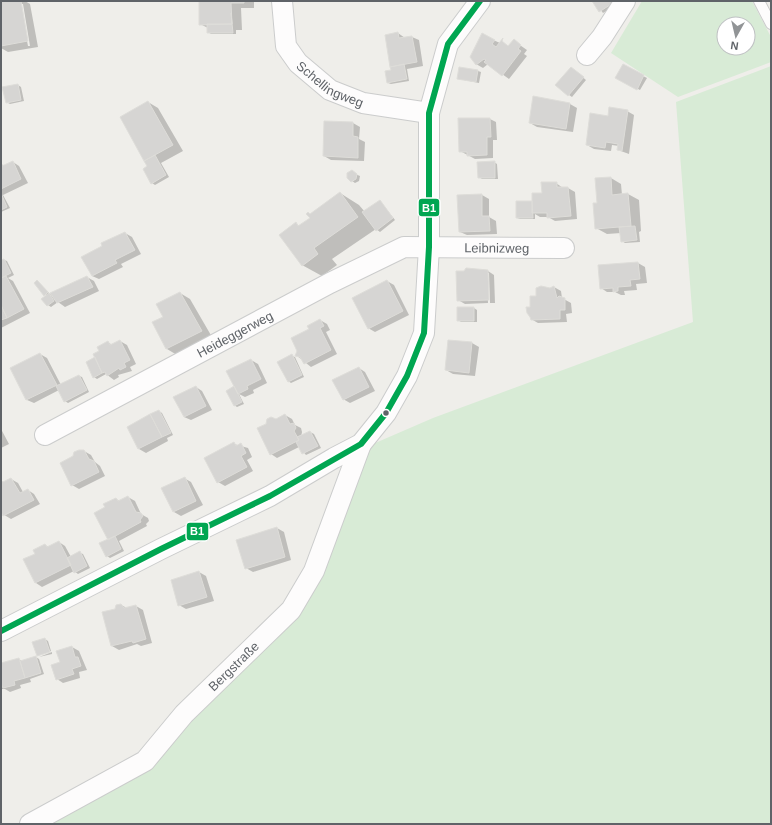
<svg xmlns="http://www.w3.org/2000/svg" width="772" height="825" font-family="Helvetica,sans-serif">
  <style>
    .green { fill: #d8ebd6; fill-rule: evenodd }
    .shadow { fill: #0003; fill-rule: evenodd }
    .building { fill: #d6d5d3; stroke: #deddd9 }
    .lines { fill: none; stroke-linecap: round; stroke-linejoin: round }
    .lane-casing { stroke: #cbcccc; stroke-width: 12 }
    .street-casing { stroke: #cbcccc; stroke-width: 22 }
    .lane { stroke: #fdfcfc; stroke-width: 10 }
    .street { stroke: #fdfcfc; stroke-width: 20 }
    .bus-1-casing { stroke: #fff; stroke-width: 9 }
    .bus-1 { stroke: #00a651; stroke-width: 6 }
    .bus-dot { fill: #5f6368; stroke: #fff; stroke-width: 1.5 }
    .labels { text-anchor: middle; stroke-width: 3; stroke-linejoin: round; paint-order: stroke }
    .street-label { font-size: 13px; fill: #5f6368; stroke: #fff }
    .line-badge { stroke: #fff; stroke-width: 1.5 }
    .badge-label { font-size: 11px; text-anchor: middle; font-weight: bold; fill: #fff }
  </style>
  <rect width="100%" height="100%" fill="#efeeea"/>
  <path class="green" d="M 642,1 L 752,1 L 771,37 L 771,62 L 678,97 L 611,53 ZM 724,24 L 748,24 L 748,48 L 724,48 Z
    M 771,66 L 771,824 L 38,824 L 152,761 L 293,613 L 366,447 L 433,418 L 693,322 L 676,102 Z"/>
  <path class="shadow" d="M 1,1 L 25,1 L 30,4 L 38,47 L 8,52 L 1,48 ZM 20,4 L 23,4 L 30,46 L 28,46 Z
    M 200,1 L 254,1 L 254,8 L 241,8 L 242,30 L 236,30 L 236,34 L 211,34 L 208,32 L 208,28 L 200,24 Z
    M 594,1 L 613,1 L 616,5 L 603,13 Z
    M 398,33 L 405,38 L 412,37 L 419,40 L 423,66 L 407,69 L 409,81 L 391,84 L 388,83 L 392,70 Z
    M 482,35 L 509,47 L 514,41 L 527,50 L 524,54 L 527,56 L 509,79 L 488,64 L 483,68 L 476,64 Z
    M 623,66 L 647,78 L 640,90 L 617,78 Z
    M 574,70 L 586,80 L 572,97 L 569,95 Z
    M 478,71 L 481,72 L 479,83 L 459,79 Z
    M 18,85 L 21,87 L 24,101 L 10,104 L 6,102 Z
    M 148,102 L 158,108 L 183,151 L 161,163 L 169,177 L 155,185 L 152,183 L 149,166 L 121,118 Z
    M 570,104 L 577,108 L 573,132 L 537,127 L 530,123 Z
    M 627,111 L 634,115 L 629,154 L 618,150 L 619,146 L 612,145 L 611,151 L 594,149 L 587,145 L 608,117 Z
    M 490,119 L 496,122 L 497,140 L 493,140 L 493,158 L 475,159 L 460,151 Z
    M 353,123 L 360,127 L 359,139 L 365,142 L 364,161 L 331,160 L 324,156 Z
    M 13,162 L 19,166 L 28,183 L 3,195 L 10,208 L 1,212 L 1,164 L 5,166 Z
    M 494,162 L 497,164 L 498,179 L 482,179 L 479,177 Z
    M 355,174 L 360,176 L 359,181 L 355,183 L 348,178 Z
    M 611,178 L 621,184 L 622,195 L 628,194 L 639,200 L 641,231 L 639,232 L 640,242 L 625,243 L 622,241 L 621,233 L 607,234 L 596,228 Z
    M 556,183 L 563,188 L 568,188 L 575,192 L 577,219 L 555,221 L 548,217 L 540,217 L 535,214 L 535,219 L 520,219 L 517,218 L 533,202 Z
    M 340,193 L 359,205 L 365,212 L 380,201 L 395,220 L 380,232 L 376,229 L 332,259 L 337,265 L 322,276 L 302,265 L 296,224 L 300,226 L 311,218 L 310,215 Z
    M 482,195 L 489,199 L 489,217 L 496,221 L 497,234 L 467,235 L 460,232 L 458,196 Z
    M 125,233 L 132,237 L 141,254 L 121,264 L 123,267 L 99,279 L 92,276 Z
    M 4,260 L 7,261 L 14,275 L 8,278 L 13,281 L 30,313 L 1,328 L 1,261 Z
    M 638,263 L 645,267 L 647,283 L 636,284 L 637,290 L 624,291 L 625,295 L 621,295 L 615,292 L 607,292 L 601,288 Z
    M 488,271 L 494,275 L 495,303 L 490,303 L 489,273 L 487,273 L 488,303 L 465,304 L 458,300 Z
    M 87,277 L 94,281 L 99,291 L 65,307 L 58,302 L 51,307 L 48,305 L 43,299 L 47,296 L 37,281 L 50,294 Z
    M 387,281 L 394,285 L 409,315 L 375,332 L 368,328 Z
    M 554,287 L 561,291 L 562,298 L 571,303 L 572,313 L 566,314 L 567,322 L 538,323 L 531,319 L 531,308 L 537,297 Z
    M 180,293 L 190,299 L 212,337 L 177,355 L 167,349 L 164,317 Z
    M 474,308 L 477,310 L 477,322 L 461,322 L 458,320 Z
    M 320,320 L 327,324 L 330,330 L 326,332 L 337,354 L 311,367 L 296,355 L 310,330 Z
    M 120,341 L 127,345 L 136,364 L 130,367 L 132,371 L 118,375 L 119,377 L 114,380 L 106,374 L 97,379 L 94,377 L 96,358 L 100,351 L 108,342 L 112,345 Z
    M 449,341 L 472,343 L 479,347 L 475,376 L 453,374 L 446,370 Z
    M 40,354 L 47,358 L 61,385 L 79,376 L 82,377 L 89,392 L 68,403 L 65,401 L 59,390 L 34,403 L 27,400 Z
    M 292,356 L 295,357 L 304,377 L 291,383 L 288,381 Z
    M 251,360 L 258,364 L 267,383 L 253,390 L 254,393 L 245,397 L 239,394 L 244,404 L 237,407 L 234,405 L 235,387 Z
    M 359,368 L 365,372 L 375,391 L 350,403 L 343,399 Z
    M 196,387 L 202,391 L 212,410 L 191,420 L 184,417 Z
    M 159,411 L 162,413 L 173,435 L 167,438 L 168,441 L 146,453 L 139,449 L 128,427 Z
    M 285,415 L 292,419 L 295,425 L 301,428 L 302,432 L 301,437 L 310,432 L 314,434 L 321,448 L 306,455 L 299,447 L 277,458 L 271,454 L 276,420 Z
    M 1,429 L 9,444 L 1,448 Z
    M 234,444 L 248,448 L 252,457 L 247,460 L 253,471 L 225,486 L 218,482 Z
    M 84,451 L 91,455 L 95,462 L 100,466 L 105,476 L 79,489 L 72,485 Z
    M 184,478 L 191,482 L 203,505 L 181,516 L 174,512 L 163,489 Z
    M 11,479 L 18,483 L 23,492 L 28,490 L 34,494 L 40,504 L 11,519 L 1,513 L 1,481 L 5,483 Z
    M 128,497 L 135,501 L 141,514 L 148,518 L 149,521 L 146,524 L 147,526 L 119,541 L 124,551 L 110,558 L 107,556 L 109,540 L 106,508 L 116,499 L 120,501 Z
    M 277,528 L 284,532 L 291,560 L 253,572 L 246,568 L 238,541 Z
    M 59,542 L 65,546 L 71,557 L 80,553 L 83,554 L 90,568 L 78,574 L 74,571 L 42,587 L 36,583 L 24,560 L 36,554 L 45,545 L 49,547 Z
    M 199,572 L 206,576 L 214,601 L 186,609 L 179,605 Z
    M 121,605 L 127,608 L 136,606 L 143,610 L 152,643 L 141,646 L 137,644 L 119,650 L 112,646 L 116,609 Z
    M 45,639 L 48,641 L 51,651 L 39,655 L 39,656 L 38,656 Z
    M 72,647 L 79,651 L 87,670 L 79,672 L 80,678 L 63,683 L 57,679 Z
    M 52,652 L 52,654 L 39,657 Z
    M 36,657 L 39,659 L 44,674 L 30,679 L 31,682 L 20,685 L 21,688 L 10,692 L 5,689 L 1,689 L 1,662 L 3,663 L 18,659 L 23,661 Z"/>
  <path class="building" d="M 1,1 L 21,1 L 28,41 L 1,46 Z
    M 199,1 L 244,1 L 244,3 L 231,3 L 232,24 L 199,25 Z
    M 592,1 L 612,1 L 613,3 L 599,12 Z
    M 231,13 L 233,33 L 207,33 L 207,24 L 232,24 Z
    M 398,32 L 399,38 L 412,36 L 417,62 L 390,67 L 385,35 Z
    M 482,33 L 495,40 L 492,44 L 496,47 L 503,38 L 502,41 L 508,46 L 514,39 L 521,45 L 518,49 L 521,51 L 502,76 L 484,62 L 486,60 L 484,59 L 476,65 L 470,57 Z
    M 404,64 L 407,79 L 387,83 L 385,71 L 391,70 L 390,67 Z
    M 623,64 L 644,75 L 637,90 L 615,78 Z
    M 459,67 L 478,70 L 476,82 L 457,79 Z
    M 571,67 L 584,77 L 568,96 L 555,85 Z
    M 18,84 L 21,100 L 6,103 L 2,87 Z
    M 533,96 L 570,103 L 566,129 L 529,123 Z
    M 148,101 L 173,145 L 144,161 L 120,117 Z
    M 609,107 L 628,110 L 622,151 L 617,150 L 618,144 L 606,142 L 605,148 L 586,145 L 590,113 L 608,116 Z
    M 458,118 L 490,118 L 491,137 L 487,137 L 487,155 L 467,156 L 467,152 L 459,152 Z
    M 324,121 L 353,122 L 353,136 L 358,137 L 358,158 L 323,156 Z
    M 155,155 L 166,175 L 151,184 L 143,169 L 147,166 L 144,161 Z
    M 13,161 L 21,179 L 1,189 L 1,163 L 2,166 Z
    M 495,161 L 495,178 L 478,178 L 477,162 Z
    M 352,170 L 357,174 L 356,179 L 351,182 L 347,178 L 347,173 Z
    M 611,177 L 612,195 L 628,193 L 631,226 L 595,229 L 593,203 L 597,203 L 595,178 Z
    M 541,182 L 557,182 L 557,187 L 568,187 L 571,216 L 547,218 L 547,213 L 532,213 L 532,193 L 542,193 Z
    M 340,192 L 358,217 L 314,248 L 318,254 L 302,266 L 279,235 L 296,222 L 298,226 L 310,218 L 306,214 L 308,212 L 310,214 Z
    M 1,193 L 7,207 L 1,210 Z
    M 482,194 L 482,216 L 489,216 L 490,231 L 459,232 L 457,195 Z
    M 380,200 L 393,218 L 376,231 L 362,212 Z
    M 516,201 L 532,201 L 533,218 L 516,218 Z
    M 635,226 L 637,240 L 621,242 L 619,227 Z
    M 125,232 L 135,250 L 115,260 L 117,263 L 92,276 L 81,257 L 102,246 L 101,243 Z
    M 4,259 L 11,273 L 1,278 L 1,260 Z
    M 638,262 L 640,279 L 630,280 L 631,286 L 618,287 L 618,291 L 613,292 L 613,288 L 600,289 L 598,265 Z
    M 466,268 L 488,270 L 489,300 L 457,301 L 456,271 L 464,271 Z
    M 6,276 L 24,309 L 7,318 L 1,305 L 1,278 Z
    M 87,276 L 93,287 L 57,303 L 50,293 Z
    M 37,280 L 48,292 L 44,296 L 34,283 Z
    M 387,280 L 403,311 L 368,329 L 352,298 Z
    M 541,286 L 550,288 L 554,286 L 557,298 L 559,296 L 565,298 L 565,310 L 560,310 L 560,319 L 531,320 L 530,317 L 527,313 L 526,307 L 530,307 L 530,296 L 536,296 L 536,288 Z
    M 180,292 L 202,331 L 166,349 L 152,322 L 163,317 L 156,304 Z
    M 49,293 L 54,301 L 47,306 L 41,299 Z
    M 1,305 L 7,318 L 1,320 Z
    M 457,307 L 474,307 L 474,321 L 457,321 Z
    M 320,319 L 324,326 L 320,328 L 331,350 L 304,364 L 300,357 L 295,356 L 297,351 L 291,338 L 309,329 L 307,326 Z
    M 120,340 L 130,360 L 124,363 L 126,367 L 120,370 L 119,368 L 107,376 L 105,372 L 102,373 L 93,354 L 99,351 L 97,347 L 108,341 L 110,345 Z
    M 448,340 L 472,342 L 469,373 L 445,370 Z
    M 40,353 L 57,385 L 26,400 L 10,368 Z
    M 292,354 L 302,375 L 288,382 L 277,362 Z
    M 95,357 L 102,373 L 93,378 L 86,362 Z
    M 251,359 L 261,379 L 247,386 L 248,389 L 238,394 L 226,371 Z
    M 359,367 L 369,387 L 343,400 L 332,380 Z
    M 79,375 L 87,390 L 64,402 L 56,386 Z
    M 196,386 L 206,406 L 184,417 L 173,397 Z
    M 234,386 L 242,402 L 234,406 L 226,391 Z
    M 159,410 L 171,433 L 162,437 L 150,414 Z
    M 150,414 L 162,437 L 138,449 L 127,427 Z
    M 285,414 L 290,424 L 294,423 L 296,428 L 294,431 L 299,440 L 270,455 L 257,428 L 266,424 L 267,419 L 271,417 L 276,419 Z
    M 310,431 L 318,446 L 302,454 L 296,442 L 299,440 L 297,437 Z
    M 234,442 L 236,446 L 241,443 L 246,453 L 241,456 L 247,467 L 217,483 L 204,458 Z
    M 79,450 L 84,450 L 89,459 L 94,461 L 99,472 L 71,486 L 60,463 L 73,456 L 74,452 Z
    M 185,477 L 196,501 L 173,512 L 161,488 Z
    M 11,478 L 20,493 L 28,489 L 34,500 L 3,516 L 1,512 L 1,480 L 3,482 Z
    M 128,496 L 136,512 L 141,513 L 143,516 L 140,520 L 141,522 L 108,540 L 94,513 L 105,507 L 103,504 L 116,498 L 118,501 Z
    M 277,527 L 285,557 L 245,569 L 236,540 Z
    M 115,536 L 121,549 L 106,557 L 99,543 Z
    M 59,541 L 71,565 L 35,583 L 23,559 L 35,554 L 33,550 L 45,544 L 47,547 Z
    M 80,551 L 87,566 L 74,573 L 67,558 Z
    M 199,571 L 207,597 L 178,606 L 171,580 Z
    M 121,604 L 124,608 L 136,605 L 146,639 L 133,643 L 132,641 L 111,646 L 102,612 L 115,609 L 116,605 Z
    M 45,638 L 50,652 L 37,656 L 32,642 Z
    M 72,646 L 75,657 L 78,657 L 81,666 L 72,669 L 74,674 L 56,680 L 51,665 L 60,662 L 56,651 Z
    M 36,656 L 41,673 L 25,678 L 20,661 Z
    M 19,658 L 25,678 L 14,681 L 15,685 L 3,688 L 1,684 L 1,663 Z"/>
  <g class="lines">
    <defs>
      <path id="lane" d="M 759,1 L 771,24"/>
      <g id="street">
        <path id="s1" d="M 282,1 L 286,46 L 298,63 L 330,90 L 363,103 L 429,113"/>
        <path d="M 587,55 L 602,37 L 625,1"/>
        <path id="s2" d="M 45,435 L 330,283 L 404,247 L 564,248"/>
        <path d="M 1,631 L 161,549 L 270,496 L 334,458 L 361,444 L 386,413 L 407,376 L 424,333 L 429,247 L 429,113 L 448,44 L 480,1"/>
        <path id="s3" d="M 30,824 L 145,761 L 184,714 L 291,610 L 314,571 L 361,444"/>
      </g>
    </defs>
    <use href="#lane" class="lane-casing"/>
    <use href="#street" class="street-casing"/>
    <use href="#lane" class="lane"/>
    <use href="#street" class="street"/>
    <defs>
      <path id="bus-1" d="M 1,631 L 161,549 L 270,496 L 361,444 L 386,413 L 407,376 L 424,333 L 429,247 L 429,113 L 448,44 L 480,1"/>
    </defs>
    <use href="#bus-1" class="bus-1-casing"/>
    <use href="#bus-1" class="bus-1"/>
  </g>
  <circle class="bus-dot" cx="386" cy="413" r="3.5"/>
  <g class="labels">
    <g class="street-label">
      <text dy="5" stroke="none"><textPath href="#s1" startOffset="105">Schellingweg</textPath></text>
      <text dy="5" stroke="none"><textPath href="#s2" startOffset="498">Leibnizweg</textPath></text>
      <text dy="5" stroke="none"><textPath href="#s2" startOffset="215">Heideggerweg</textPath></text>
      <text dy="5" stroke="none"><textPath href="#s3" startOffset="261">Bergstraße</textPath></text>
    </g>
  </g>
  <g class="line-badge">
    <rect x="418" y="198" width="22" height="19" rx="4" fill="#00a651"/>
    <rect x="186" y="522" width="23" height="19" rx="4" fill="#00a651"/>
  </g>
  <g class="badge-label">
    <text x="429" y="212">B1</text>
    <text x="197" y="535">B1</text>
  </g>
  <rect width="772" height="825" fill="none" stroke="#5f6368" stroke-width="4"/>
  <g transform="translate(736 36) rotate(188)"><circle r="19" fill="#ffffff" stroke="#bfc1c3"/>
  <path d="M0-3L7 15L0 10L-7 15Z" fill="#919496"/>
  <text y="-6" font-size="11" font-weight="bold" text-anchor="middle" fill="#5f6368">N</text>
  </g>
</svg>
